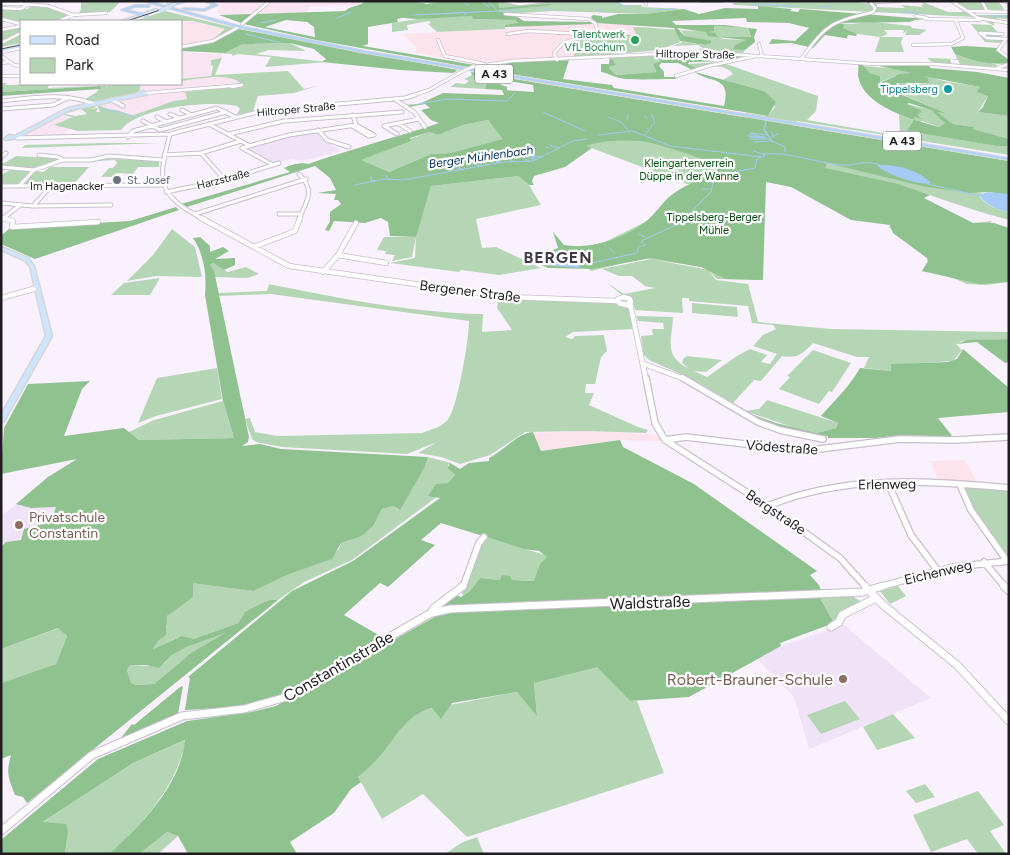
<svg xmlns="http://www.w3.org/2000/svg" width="1010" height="855" font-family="Figtree,sans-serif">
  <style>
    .commercial { fill: #f9e4f2 }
    .industrial { fill: #fce3ec }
    .built { fill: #f0e3f8 }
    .green { fill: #b5d6b4 }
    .forest { fill: #8fc28f; fill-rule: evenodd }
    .water { fill: #a6cbf6 }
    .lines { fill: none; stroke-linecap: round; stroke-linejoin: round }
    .stream { stroke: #a6cbf6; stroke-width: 1 }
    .minor-far4-casing { stroke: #c8bfcd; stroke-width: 4 }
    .minor-far3-casing { stroke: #c8bfcd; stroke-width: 5 }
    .minor-far2-casing { stroke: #c8bfcd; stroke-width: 6 }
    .minor-far1-casing { stroke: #c8bfcd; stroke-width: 8 }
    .minor-casing { stroke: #c8bfcd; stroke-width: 9 }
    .major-casing { stroke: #d7d6d7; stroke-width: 3 }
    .highway-casing { stroke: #d7d6d7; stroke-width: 2 }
    .minor-far4 { stroke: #fff; stroke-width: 2.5 }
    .minor-far3 { stroke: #fff; stroke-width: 3 }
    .minor-far2 { stroke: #fff; stroke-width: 4.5 }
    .minor-far1 { stroke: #fff; stroke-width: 5.5 }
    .minor { stroke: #fff; stroke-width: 7 }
    .major { fill: #cee5fe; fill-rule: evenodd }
    .highway { fill: #aed3fd; fill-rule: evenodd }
    .tram { stroke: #59545b; stroke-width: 1 }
    .minor-bridge-casing { stroke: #c8bfcd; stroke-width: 4; stroke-linecap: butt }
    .major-bridge-casing { stroke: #d7d6d7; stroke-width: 4.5; stroke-linecap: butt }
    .minor-bridge { stroke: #fff; stroke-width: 2.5 }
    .major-bridge { stroke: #cee5fe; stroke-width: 3 }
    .leisure-dot { fill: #2e9e5b; stroke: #fff; stroke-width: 2 }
    .culture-dot { fill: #0f9aa8; stroke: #fff; stroke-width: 2 }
    .worship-dot { fill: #6b7280; stroke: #fff; stroke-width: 2 }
    .education-dot { fill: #8d6e63; stroke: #fff; stroke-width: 2 }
    .labels { text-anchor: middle; stroke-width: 4.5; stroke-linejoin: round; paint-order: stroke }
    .far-leisure-label { font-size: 11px; fill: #27864d; stroke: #fff; text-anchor: end }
    .far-street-label { font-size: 11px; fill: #201d22; stroke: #fff }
    .far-culture-label { font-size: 11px; fill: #0d838f; stroke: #fff; text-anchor: end }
    .far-park-label { font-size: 11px; fill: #004e0b; stroke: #fff }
    .far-worship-label { font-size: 11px; fill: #5b616d; stroke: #fff; text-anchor: start }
    .shield { fill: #fff; stroke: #636164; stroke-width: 1 }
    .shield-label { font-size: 12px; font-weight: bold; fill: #201d22 }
    .far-water-label { font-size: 12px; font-style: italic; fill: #00305e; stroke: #fff }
    .street-label { font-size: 14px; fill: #201d22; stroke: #fff }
    .education-label { font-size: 14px; fill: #785e54; stroke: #fff; text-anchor: start }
    .far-district-label { font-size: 16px; font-weight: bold; letter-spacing: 1px; fill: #423b46; stroke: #fff }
    .near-street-label { font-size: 16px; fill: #201d22; stroke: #fff }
    .near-education-label { font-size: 16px; fill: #785e54; stroke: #fff; text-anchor: end }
  </style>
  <rect width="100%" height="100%" fill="#faf1ff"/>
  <path class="commercial" d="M 217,1 L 365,1 L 359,5 L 310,6 L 306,13 L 220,14 L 217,12 L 221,4 Z
    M 181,52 L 222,54 L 222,58 L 211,60 L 212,78 L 233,76 L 285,80 L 178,100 L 131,116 L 126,112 L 104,109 L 95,102 L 134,94 L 139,92 L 141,84 L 181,84 Z
    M 60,115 L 73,117 L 60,125 L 70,128 L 62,138 L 18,137 Z"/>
  <path class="industrial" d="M 193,21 L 209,26 L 225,29 L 212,40 L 181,46 L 181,22 Z
    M 610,23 L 632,24 L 637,35 L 591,35 L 570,42 L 582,43 L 572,58 L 485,62 L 450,59 L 416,53 L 416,47 L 403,34 L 524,28 L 523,26 L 529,25 Z
    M 585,431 L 650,434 L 656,435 L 662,441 L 620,440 L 540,451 L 534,433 Z
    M 965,460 L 978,483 L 939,482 L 931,461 Z"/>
  <path class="built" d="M 317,131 L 321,138 L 341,151 L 303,161 L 292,159 L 273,163 L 247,148 L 287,136 Z
    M 16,504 L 31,508 L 56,507 L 51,522 L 24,529 L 21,540 L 1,543 L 1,516 Z
    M 844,625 L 931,698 L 809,749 L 794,697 L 757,659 L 781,646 Z"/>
  <path class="green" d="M 81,1 L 118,1 L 120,2 L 110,12 L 78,14 L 81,10 Z
    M 413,1 L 617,1 L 623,5 L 642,5 L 642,7 L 684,9 L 645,14 L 554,11 L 504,14 Z
    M 754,1 L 870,1 L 881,3 L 877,4 L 877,7 L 905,8 L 901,5 L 923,7 L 921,5 L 924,4 L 920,1 L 948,12 L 964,12 L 954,4 L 975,15 L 1009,15 L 1009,19 L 997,18 L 1001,22 L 994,22 L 994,26 L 984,20 L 973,17 L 734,5 L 732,3 Z
    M 955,1 L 999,2 L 1005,11 L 967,10 Z
    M 34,5 L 51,7 L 68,16 C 50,26 20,22 1,18 L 1,10 L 27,9 Z
    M 165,11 L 235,28 L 212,40 L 225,29 L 193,21 L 134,21 Z
    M 438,16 L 473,16 L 473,19 L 515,20 L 519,24 L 505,25 L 505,29 L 437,32 L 428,24 L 431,23 L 429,21 L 407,25 L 408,30 L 392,32 L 392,23 Z
    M 875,22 L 911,26 L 912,28 L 927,30 L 919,35 L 905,35 L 907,30 L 903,34 L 904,30 L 884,30 L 888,34 L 880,37 L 903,37 L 901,42 L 904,52 L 875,52 L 880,37 L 850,33 L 843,28 L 827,29 L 835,23 L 849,24 Z
    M 971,24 L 991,25 L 1004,39 L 1000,43 L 985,42 Z
    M 714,26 L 748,28 L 751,38 L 717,37 L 707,32 L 723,39 L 747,40 L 735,45 L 733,49 L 715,49 L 745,50 L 742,54 L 698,50 L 703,48 L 698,45 L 673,46 L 683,42 L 705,45 L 710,42 L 685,36 L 682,31 L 675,28 L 680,42 L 660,50 L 572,58 L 581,43 L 569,42 L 591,35 L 636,35 L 633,27 C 657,27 692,33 714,30 Z
    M 21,27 L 21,43 L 1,47 L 1,31 Z
    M 290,43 L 306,51 L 269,50 L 256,54 L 327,62 L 265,67 L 271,57 L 238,54 L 232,56 L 232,54 L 215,53 L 225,53 L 243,44 Z
    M 656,54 L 661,61 L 653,64 L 658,72 L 615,75 L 609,68 L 612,57 Z
    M 720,54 L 735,55 L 726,64 L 818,96 L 816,111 L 807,120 L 900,136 L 899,114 L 913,120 L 914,117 L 923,118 L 916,115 L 906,104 L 946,113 L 894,91 L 905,93 L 896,87 L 899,82 L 913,84 L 929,83 L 928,80 L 895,76 L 879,83 L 880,76 L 870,73 L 864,66 L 901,69 L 944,81 L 981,87 L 988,96 L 978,112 L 1009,116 L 1009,139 L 971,129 L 974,127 L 953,124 L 934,111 L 945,123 L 939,127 L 922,121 L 908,131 L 996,146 L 1009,146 L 1009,155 L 797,121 L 794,125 L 790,125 L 995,190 L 975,192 L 982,193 L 979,196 C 986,205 997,210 1009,212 L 1009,220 C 979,212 949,202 921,192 L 918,196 L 973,223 L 992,221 L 990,224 L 1009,230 L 1009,282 L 986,285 L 967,284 L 948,276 L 922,271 L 928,262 L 927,258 L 894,233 L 889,227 L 891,224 L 778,174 L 761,184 L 759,280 L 717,279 L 709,271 L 716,280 L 748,284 L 758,322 L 831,329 L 1009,332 L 1009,339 L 962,341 L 956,344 L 962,350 L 953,361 L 891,365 L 891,371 L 864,368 L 869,357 L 857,357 L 813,343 C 802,354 798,359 782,356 L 761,381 L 754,380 L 733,403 L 696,381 L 649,360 L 643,354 L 641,336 L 653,335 L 652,329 L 664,329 L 663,323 L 638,321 L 636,316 L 673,317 C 672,342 663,355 689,369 L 682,363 L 683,359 L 687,356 L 722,360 L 706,372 L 694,371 L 707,377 L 737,356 L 750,349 L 767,355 L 761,362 L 770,364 L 777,354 L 753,346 L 763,335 L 776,329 L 773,325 L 752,323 L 748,306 L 689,301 L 689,298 L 682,298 L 683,313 L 635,310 L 632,298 L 623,296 L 606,282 L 624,294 L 655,288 L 645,286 L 632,276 L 619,276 L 602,269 L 651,259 L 709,270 L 707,268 L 645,258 L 591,271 L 573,257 L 577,248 L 603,243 L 647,221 L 669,197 L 690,185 L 586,146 L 520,174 L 384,175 L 515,142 L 502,131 L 716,114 L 746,118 L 742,117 L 746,113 L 768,116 L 775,107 L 764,91 L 723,80 L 733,74 C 721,59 702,73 688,64 L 721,62 L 719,61 L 724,60 L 725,57 Z
    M 955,54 L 998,65 L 993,68 L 960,65 L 958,60 L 950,59 L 952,65 L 928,63 L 932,62 L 927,58 L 957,59 Z
    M 222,58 L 215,75 L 288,71 L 304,89 L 320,85 L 294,93 L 258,96 L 253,111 L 238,115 L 237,114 L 240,109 L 237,106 C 210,100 138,107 121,130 L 78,131 L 54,125 L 73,117 L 63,115 L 48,121 C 57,116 68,109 78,110 L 64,114 L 76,116 L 87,114 L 80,108 L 93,105 L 96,107 L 91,109 L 98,108 L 96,112 L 100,112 L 97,104 C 108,112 121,108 131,116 L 174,101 L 187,99 L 185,92 L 243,86 C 233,71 199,79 181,81 L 181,79 L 211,76 L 213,66 L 211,65 L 211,60 Z
    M 472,75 L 491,78 L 477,82 L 486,85 L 485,89 L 450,87 L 456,83 L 465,84 L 469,81 L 464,79 Z
    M 1,83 L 7,83 L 5,85 L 49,84 L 48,88 L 141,84 L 139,92 L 134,94 L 95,102 L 85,99 L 97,92 L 100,86 L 1,92 Z
    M 488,120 L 504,139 L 450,153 L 431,154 L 389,172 L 360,160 L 406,143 L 410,139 L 429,132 L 438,135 L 463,125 Z
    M 104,143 L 161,143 L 22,148 L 25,145 Z
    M 16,156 L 55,158 L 61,160 L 35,169 L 1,165 Z
    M 106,159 L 159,160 L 159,167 L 138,167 L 133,174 L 117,173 L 111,177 L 101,177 L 109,168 L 113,168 L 117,163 L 115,160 L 95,161 Z
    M 50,167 L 89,167 L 73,185 L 1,184 L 1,175 L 12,169 L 43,172 Z
    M 518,176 L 529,185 L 541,205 L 476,219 L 482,248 L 496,247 L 541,268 L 499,275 L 461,270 L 459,272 L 390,263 L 415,258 L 416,235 L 431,186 Z
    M 172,229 L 195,247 L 202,277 L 156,276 L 127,281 L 153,255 Z
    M 386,237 L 416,237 L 412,257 L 392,261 L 395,255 L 385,254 L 386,251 L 377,250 L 383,238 Z
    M 213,263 L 228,272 L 246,267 L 259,274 L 247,278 L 214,277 L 210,265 Z
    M 160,278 L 150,295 L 111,295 L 124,283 Z
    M 269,284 C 339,298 412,313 483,314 L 482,332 L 512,330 L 497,308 L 499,299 L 612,303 L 628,307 L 633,329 L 573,332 L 565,337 L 572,339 L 575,336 L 604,335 L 607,351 L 601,357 L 595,384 L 586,384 L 585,393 L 594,393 L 589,405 L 638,427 L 648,430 L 646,433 L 585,431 L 525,432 L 490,455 L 460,464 L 441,457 L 418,453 L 437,442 L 407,454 L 282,447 L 256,442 L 252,439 L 245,419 L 250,418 L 255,432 L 278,436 L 422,433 C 432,429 443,427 449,418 C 458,404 469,339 469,321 L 271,294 L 217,296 L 217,293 L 267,291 Z
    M 692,303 L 737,307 L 738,317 L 692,313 Z
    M 813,350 L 851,363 L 832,392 L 829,391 L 819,404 L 779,389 L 790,377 L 787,376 Z
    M 217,368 L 222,399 L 156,416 L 138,423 L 157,378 Z
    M 767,400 L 838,423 L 836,428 L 817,433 L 798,429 L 745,411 L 759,409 Z
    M 223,401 L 234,438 L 139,440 L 129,432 L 154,420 Z
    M 428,457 L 451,463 L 448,465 L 455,475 L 448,483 L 443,484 L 435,497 L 438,496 L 352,560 L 304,582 L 278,600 L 269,600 L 260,604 L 243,615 L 238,623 L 193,639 L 177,638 L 153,649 L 167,627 L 165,620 L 169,613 L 193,597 L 193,582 L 254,591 L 287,575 L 326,561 L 339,549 L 341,543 L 357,538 L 373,526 L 382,509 L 393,506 L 399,510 L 425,467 Z
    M 970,487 L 1009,489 L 1009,558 L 972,508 L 965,489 Z
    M 486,537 L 545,555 L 547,558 L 534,581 L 512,580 L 503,575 L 500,580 L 480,578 L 470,591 L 463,596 L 462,593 L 481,542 Z
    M 898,586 L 906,596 L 890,604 L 880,591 Z
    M 852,596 L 862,602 L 839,613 L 834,623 L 820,598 Z
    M 59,628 L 67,636 L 56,664 L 1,683 L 1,649 Z
    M 228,632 L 191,653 L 154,684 L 137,685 L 131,683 L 127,670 L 130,665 L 149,666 L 165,663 C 177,645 208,638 228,632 Z
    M 597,666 L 630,701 L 637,701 L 664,773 L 467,837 L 423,794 L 382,819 L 358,777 L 380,756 L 407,720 L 419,711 L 517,692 L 537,715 L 534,683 Z
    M 845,701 L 860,719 L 821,734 L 807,715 Z
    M 893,714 L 915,738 L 877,750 L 863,727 Z
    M 186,740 C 176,787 144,823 109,854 L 65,854 L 67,840 L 42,823 L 133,763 Z
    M 925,784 L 935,797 L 916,803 L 906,791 Z
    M 978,791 L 1004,825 L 990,831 L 1006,854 L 978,854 L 967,839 L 931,852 L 913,815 Z
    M 167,832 L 178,836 L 158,854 L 139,854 Z
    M 477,837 L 484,854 L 445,854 L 461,843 Z"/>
  <path class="forest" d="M 365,1 L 413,1 L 427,4 L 448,1 L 498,1 L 499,8 L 550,4 L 553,5 L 499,10 L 500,12 L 512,14 L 524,21 L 592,22 L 593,24 L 505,27 L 505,25 L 518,23 L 515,20 L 473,19 L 472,16 C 454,16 435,19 417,19 C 410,19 405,17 397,19 L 398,22 L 368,27 L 368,44 L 363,46 L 475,65 L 468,67 L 316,40 L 244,24 L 219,15 L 345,11 C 351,5 360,7 365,1 ZM 286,20 L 307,22 L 314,27 L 315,37 L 265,27 Z
    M 758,6 L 792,9 L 790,11 L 798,12 L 800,9 L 926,19 L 915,20 L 910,22 L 840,23 L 844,25 L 843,28 L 857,34 L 856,36 L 848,35 L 847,38 L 851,39 L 825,35 L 813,48 L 791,43 L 769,44 L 772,39 L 795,41 L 809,28 L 789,23 L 747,22 L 746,18 L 672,21 L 676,25 L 725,25 L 757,29 L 754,37 L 755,42 L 745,50 L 714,49 L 733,49 L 735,45 L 746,40 L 708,36 L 706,32 L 677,28 L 685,36 L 711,41 L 711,43 L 705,45 L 680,41 L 674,28 L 596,23 L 591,17 L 593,15 L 602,16 L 602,18 L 618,14 L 645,14 L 684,9 L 699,14 L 725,8 L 758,9 ZM 714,26 L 748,28 L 751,37 L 718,37 L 715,33 L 707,32 L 714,31 Z
    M 239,29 L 458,70 L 453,73 L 400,70 L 322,62 L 326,59 L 314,49 L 290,43 L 243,44 L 225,53 L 181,51 L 181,48 L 214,42 Z
    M 965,46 L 998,48 L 997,51 L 1009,59 L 1009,63 C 992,66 971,60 955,54 L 951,47 Z
    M 689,54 L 689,59 L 724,62 L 727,61 L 729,57 L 741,56 L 738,58 L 740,61 L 689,62 L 688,64 L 699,69 L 695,71 L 678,63 L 661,63 L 659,66 L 664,72 L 664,77 L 675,77 L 676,79 C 660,79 643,80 627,79 C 616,79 609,73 601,72 L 601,64 L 609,64 L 610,57 L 616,65 L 610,66 L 609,68 L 616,75 L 657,72 L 653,64 L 661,61 L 655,55 Z
    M 569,60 L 563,79 L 612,85 L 614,88 L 724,106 C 732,74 709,84 695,72 L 764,91 L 776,102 L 768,116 L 474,68 L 511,62 Z
    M 858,64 L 862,64 L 870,73 L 880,76 L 880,83 L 900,74 L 912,73 L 879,66 L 928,65 L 931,68 L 977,72 L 1009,78 L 1009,116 L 978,112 L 983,107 L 988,96 L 977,92 L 980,87 L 923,76 L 928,78 L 929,83 L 897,83 L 896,87 L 905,93 L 914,93 L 912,95 L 895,92 L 946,113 L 937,112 L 953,124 L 974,127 L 973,129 L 1009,139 L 1009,146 L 996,146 L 907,131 L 914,120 C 893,112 862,101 858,75 C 858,71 859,68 858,64 ZM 909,103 L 934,111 L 933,112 L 945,123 L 939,127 L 914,120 L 914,117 L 923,119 L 917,115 L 922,111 L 907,104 Z
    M 471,72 L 1009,161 L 1009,195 L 989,192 L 969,193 L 922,186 L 827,163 L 825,168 L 898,184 L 930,195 L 924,198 L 973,223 L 994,223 L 1009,228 L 1009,282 L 979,284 L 922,271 L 928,261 L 927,258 L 893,233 L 890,225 L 851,220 L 791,187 L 766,182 L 763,280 L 726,279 L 701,267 L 651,258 L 592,269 L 548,268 L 528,259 L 558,248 L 553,232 L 564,245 C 592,250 628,237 649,219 C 658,211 664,200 673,194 C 687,183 707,179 720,168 C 715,161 650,141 640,141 C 623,140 603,140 586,146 L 592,148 L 565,167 L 534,176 L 532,181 L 534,185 L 529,185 L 518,176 L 431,186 L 416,237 L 390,236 L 388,222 L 381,218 L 365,223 L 334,221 L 329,231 L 325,230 L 330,221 L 330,212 L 341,204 L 338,200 L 334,200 L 336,194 L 317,193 L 336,190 L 330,178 L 315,166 L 187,207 L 181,204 L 290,172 L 284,168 C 290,165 302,162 308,164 C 351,149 394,138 439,123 L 431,120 L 421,110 L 430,108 L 425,104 L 409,107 L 405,105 L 419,104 L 443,93 L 504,95 L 502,90 L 485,89 L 486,84 L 474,84 L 490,78 L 472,75 ZM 495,79 L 533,85 L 534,92 L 503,90 L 507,90 L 507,87 L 492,81 ZM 488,120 L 503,139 L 450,153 L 431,154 L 389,172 L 361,160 L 406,143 L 411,141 L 410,138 L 429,132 L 438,135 L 463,125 Z
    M 101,86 L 100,89 L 1,96 L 1,92 Z
    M 176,207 L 179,210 L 35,259 L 1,244 L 1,236 L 10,228 L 130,221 Z
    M 200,237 L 210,246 L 210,252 L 223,247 L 229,251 L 215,259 L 235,258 L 235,265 L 224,270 L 213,263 L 210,265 L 214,271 L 249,437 L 248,442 L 242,446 L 260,444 L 281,449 L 428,457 L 425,467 L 400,510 L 393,506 L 382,509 L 373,526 L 364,534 L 357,538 L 341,543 L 332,559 L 287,575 L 254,591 L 193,583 L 193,597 L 167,616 L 166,635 L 159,640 L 153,649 L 182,636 L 193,639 L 230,626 L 238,623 L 245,612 L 260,604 L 269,600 L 278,600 L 27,803 L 23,797 L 15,795 C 8,777 6,774 11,755 L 1,759 L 1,683 L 56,664 L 67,636 L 58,628 L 1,649 L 1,547 L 6,542 L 21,540 L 24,529 L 51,522 L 56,507 L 31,508 L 16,504 L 48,477 L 77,459 L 1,474 L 4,428 L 28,384 L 90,381 L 82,389 L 64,436 L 124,428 L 139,440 L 234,438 L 223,401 L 205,295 C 207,276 204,254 193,238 ZM 225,633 L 191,653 L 154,684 L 137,685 L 131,683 L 127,670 L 130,665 L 146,665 L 159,668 L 172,655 L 186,647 Z
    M 1009,339 L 1009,362 L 1005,363 L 977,342 L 956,344 L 968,340 Z
    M 963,349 L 1009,388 L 1009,412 L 938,418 L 953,437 L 904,435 L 874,438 L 828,438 L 828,436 C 798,432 768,426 743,411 L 776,423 L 804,430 L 817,433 L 836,428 L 838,423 L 821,416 C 835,400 850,386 860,368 L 891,371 L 891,364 L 948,362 L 957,359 Z
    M 533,432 L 541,451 L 620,440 L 623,447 L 694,484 L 817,571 L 810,575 L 819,585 L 822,593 L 443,608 L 442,606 L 456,595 L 461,597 L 470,591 L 480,578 L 500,580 L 502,575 L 510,576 L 512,580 L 534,581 L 540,564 L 547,557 L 539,551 L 524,549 L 441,523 L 421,540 L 435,545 L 388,587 L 380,583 L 344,615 L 382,637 L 286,694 L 240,707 L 185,710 L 190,678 L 188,677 L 292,591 L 353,561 L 440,498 L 428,496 L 436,484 L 448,483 L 455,475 L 448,468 L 450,463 L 460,469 L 469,463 L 489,461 L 489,458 C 505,450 516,434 533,432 Z
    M 820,598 L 834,623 L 780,643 L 781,646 L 689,697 L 630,701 L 597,667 L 534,683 L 537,716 L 517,692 L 452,703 L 441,719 L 432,708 C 406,714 397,736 381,755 C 374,763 366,770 358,777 L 361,782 L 351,789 L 334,813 L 290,842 L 297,854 L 188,854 L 178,836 L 167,832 L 139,854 L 109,854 C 141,825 181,785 185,740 L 133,763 L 43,822 L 66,824 L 68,831 L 65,854 L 1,854 L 2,839 L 98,759 L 187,721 L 251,712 L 276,706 L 438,615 L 464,611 Z
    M 183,686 L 178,714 L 120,739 L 132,724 L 134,725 L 180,687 Z"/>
  <path class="water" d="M 877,165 C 895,164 918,169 931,183 C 922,187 882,173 877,165 Z
    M 988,192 L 1009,194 L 1009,212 C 997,210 986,205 979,195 Z
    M 555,251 L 561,252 L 580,266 L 579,268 L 545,265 L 535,260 Z"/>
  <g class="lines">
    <path class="stream" d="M 487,1 L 496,9
      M 614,1 L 628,8
      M 483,3 L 489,7
      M 466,4 L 469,5
      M 754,4 L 796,6
      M 820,7 L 831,6
      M 541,9 L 552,9
      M 596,10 L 604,11
      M 653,10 L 675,9
      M 901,12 L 920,13
      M 446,14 L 463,12
      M 413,15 L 519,10
      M 464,15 L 467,13
      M 993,16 L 1009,16
      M 337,18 L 351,12
      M 261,23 L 276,20
      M 246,34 L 281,43
      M 418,104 L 448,99 L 507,101 L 515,93
      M 104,109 L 133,116
      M 543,112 L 585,131
      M 645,116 L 647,119
      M 608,117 L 621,122 L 629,131
      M 627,119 L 628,115
      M 766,121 L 764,131 L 770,137
      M 765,130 L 772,141 L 785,147 L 785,152
      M 772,132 L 773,137
      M 751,133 L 767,135
      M 750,134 L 759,136
      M 598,135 L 633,131 L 670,146 L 762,157
      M 645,135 L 655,122 L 652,115
      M 748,136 L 765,137
      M 773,136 L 778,134
      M 750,137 L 766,138
      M 749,139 L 770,139
      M 754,142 L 772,141
      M 550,145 L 559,148
      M 546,147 L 550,148
      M 754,151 L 762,154
      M 503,156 L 515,162
      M 530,156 L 536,159
      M 531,156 L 543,157
      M 526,157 L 535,160
      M 763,157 L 765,156 L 762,154 C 790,151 815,163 842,165 C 856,166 866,159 880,165
      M 491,158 L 499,163
      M 494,158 L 499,162
      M 523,158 L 529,161
      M 487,159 L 494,164
      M 479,161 L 483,166
      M 482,161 L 488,165
      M 469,162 L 480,166
      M 455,165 L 463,170
      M 455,167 L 461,170
      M 449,168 L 451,170
      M 385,175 L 389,179
      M 371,176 L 371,180 L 375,181
      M 707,179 L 713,182
      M 928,184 L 980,196
      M 355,185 L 384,179 L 403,180 L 503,162 L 533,161 L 573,141 L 587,139
      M 702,189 L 709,189
      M 639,234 L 645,237
      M 609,248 L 615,253
      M 572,253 L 590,262
      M 583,253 L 586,259 L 591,261
      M 587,264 L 637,253 L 638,247 L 646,245 L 641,241 L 680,223 L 711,192 L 713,182 L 720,181 L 720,178 L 733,172 L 755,168 L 757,159 L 761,157"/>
    <defs>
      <path id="minor-far4" d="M 19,1 L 22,4 L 48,6 L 73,15
        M 506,1 L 519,4 L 545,1
        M 645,1 L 646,4
        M 701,1 L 722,1
        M 859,1 L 866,2
        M 952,1 L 978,18 L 1009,23
        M 1002,1 L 1009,2
        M 875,2 L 900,1
        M 983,3 L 987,11
        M 1,4 L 21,4
        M 1,8 L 21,9 L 27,5
        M 967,11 L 1009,12
        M 505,14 L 588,19 L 595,23 L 598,32 L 585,36
        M 916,16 L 927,18
        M 1,19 L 21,24
        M 925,19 L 980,20
        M 59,21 L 73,15 L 106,13
        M 242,24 L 270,1
        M 1,30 L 21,26
        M 508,34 L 528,31 L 583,34 L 585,36 L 563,43 L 554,53 L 557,60
        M 1002,34 L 980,33 L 987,38 L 1009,39
        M 1006,39 L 998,50 L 1009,58
        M 438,40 L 445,56 L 484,64
        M 1,43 L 21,33
        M 759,44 L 762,56
        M 913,45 L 952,44 L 963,38 L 956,21
        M 181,47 L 213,41 L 237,28
        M 1,52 L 21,48
        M 1,56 L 14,65 L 21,66
        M 802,58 C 827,23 832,22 873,12 L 875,8 L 871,3
        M 1,63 L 9,62
        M 472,67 L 511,61 L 699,52 L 873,64 L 934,64 L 1009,70
        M 997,68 L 1009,64
        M 1,76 L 21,76
        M 676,76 L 708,66 L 756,56
        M 105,84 L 107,85
        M 147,93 L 242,85 L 232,87
        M 411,96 L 429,90 L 463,71"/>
      <path id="minor-far3" d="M 112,100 L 123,106
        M 396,100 L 414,112 L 425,127
        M 1,101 C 32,98 64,92 94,104
        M 1,109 L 53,105 L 68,98
        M 182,110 L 191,115
        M 170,114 L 179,118
        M 157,117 L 166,122
        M 143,121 L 160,130 L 226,112
        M 209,124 L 250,146
        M 399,124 L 410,131
        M 352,126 L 369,136 L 374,135 L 356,125 L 353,115
        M 318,130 L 327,140 L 349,147
        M 170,134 C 157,183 157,194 203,219
        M 229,134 L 284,121 L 402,112
        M 397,134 L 384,126 L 419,119
        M 128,137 L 133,131 L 217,108 L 235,117
        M 17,138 L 170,134 L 262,111 L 405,98 L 415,95
        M 201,153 L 225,180
        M 164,155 L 201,153 L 241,141
        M 1,157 L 6,153
        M 63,160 L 91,160 L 109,156 L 163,160
        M 273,165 L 242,148 L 289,135 L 356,125
        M 1,167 L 34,170 L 63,160 L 58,157 L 39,155
        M 299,174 C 316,191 307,200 299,219
        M 1,186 L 162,185
        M 19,186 L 34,170
        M 166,192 L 229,179 L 279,163
        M 1,203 L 33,206 L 111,205
        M 33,206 L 51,186
        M 195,214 L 306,179
        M 279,214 L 301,214
        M 5,219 L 2,219 L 19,206"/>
      <path id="minor-far2" d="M 3,218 L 13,221 L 12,227 L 98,222
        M 201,218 L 289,266 L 506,297 L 617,301
        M 254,247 L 295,231 L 300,218
        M 338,255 L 356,223
        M 323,272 L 338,255 L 386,263
        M 623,297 L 630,299 L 631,302 L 626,305 L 619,303 L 618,299 Z
        M 1,298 L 37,288
        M 630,303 L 646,380
        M 626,305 L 631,306
        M 644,364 L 687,380"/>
      <path id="minor-far1" d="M 646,378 L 655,423 L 665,440 L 768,506 L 840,558 L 866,587
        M 683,378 L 758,422 L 780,430 L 823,439
        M 665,440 L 686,437 L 803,451 L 900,439 L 955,440 L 1009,437
        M 888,483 L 911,535 L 938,571
        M 960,485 L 971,510 L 1007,561
        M 768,506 C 845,474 927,481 1009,488
        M 984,562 L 1005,587
        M 463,587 L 479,543 L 484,537
        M 879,587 L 953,567 L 1009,561"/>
      <path id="minor" d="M 865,586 L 882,604 L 957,665 L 1009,721
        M 1004,586 L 1009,591
        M 432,613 L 450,609 L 863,592 L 883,586
        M 831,627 L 839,622 L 842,615 L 876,598
        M 1,831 L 92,755 L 182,716 L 244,709 L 283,698 L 431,613 L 434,608 L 463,586"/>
      <path id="major" d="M 172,1 L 175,1 L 170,5 L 168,5 L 168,3 Z
        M 156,9 L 158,10 L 125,21 L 122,21 Z
        M 21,45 L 21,47 L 1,52 L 1,50 Z
        M 143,91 L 149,94 L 70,110 L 19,137 L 18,138 L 6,140 L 4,139 L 9,135 L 15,136 L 68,108 L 135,94 Z
        M 1,247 L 28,258 L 34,266 L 52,336 L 4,421 L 1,423 L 1,415 L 46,336 L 30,266 L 24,260 L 1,250 Z"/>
      <path id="highway" d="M 142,1 L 148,1 L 240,26 L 365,51 L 1009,158 L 1009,160 L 365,53 L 240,28 Z
        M 182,1 L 188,1 L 175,5 L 173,4 Z
        M 204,1 L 209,1 L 218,5 L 204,11 L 182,9 L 184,8 L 204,9 L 213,5 Z
        M 135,5 L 150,5 L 149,7 L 135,7 L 127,10 L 148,15 L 148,17 L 121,10 Z"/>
    </defs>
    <use href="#minor-far4" class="minor-far4-casing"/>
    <use href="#minor-far3" class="minor-far3-casing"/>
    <use href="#minor-far2" class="minor-far2-casing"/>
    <use href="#minor-far1" class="minor-far1-casing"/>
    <use href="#minor" class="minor-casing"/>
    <use href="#major" class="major-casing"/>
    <use href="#highway" class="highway-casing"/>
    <use href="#minor-far4" class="minor-far4"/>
    <use href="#minor-far3" class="minor-far3"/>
    <use href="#minor-far2" class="minor-far2"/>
    <use href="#minor-far1" class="minor-far1"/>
    <use href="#minor" class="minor"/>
    <use href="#major" class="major"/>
    <use href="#highway" class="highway"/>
    <path class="tram" d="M 127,21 L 157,11 L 177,1
      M 1,49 L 21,45"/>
    <defs>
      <path id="minor-bridge" d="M 463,71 L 472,67"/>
      <path id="major-bridge" d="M 160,11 L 175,4"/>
    </defs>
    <use href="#minor-bridge" class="minor-bridge-casing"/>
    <use href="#major-bridge" class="major-bridge-casing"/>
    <use href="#minor-bridge" class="minor-bridge"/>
    <use href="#major-bridge" class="major-bridge"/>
  </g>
  <circle class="leisure-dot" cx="635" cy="40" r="5"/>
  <circle class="culture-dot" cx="948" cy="89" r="5"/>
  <circle class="worship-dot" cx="117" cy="180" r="5"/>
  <g class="education-dot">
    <circle cx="19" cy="525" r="5"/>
    <circle cx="843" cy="679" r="5"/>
  </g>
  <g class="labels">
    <g class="far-leisure-label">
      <text x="625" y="38">Talentwerk<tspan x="625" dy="13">VfL Bochum</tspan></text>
    </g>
    <g class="far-street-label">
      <text transform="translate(695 54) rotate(1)" y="4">Hiltroper Straße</text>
      <text transform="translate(296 109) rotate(-5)" y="4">Hiltroper Straße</text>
      <text transform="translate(223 179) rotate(-14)" y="4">Harzstraße</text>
      <text x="67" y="190">Im Hagenacker</text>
    </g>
    <g class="far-culture-label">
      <text x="938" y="93">Tippelsberg</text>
    </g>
    <g class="far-park-label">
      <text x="689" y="167">Kleingartenverrein<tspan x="689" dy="13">Düppe in der Wanne</tspan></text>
      <text x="714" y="221">Tippelsberg-Berger<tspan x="714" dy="13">Mühle</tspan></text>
    </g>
    <g class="far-worship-label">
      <text x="127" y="184">St. Josef</text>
    </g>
    <g class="shield">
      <rect x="475" y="64.5" width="38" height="19" rx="4"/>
      <rect x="883" y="131.5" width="38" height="19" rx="4"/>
    </g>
    <g class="shield-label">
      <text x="494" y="78">A 43</text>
      <text x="902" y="145">A 43</text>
    </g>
    <g class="far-water-label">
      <text transform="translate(481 157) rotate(-8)" y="4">Berger Mühlenbach</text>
    </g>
    <g class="street-label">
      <text transform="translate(470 291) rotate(7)" y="5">Bergener Straße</text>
      <text transform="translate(782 447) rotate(4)" y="5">Vödestraße</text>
      <text transform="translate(887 484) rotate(-1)" y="5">Erlenweg</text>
      <text transform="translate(776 512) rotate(34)" y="5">Bergstraße</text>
      <text transform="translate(938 572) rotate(-13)" y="5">Eichenweg</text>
    </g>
    <g class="education-label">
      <text x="29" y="522">Privatschule<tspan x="29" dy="16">Constantin</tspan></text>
    </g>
    <g class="far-district-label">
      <text x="558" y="263">BERGEN</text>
    </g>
    <g class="near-street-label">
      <text transform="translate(650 602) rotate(-2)" y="6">Waldstraße</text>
      <text transform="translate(338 666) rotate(-30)" y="6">Constantinstraße</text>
    </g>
    <g class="near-education-label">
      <text x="833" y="685">Robert-Brauner-Schule</text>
    </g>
  </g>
  <rect width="1010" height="855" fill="none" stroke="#201d22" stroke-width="5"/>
  <rect x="20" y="20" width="162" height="65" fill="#ffffff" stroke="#a6a5a7"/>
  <rect x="30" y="36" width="25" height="8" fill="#cee5fe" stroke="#a6a5a7"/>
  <text x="65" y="45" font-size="15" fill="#201d22">Road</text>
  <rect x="30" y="58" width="25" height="15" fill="#b5d6b4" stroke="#a6a5a7"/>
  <text x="65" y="70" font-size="15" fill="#201d22">Park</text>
</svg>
